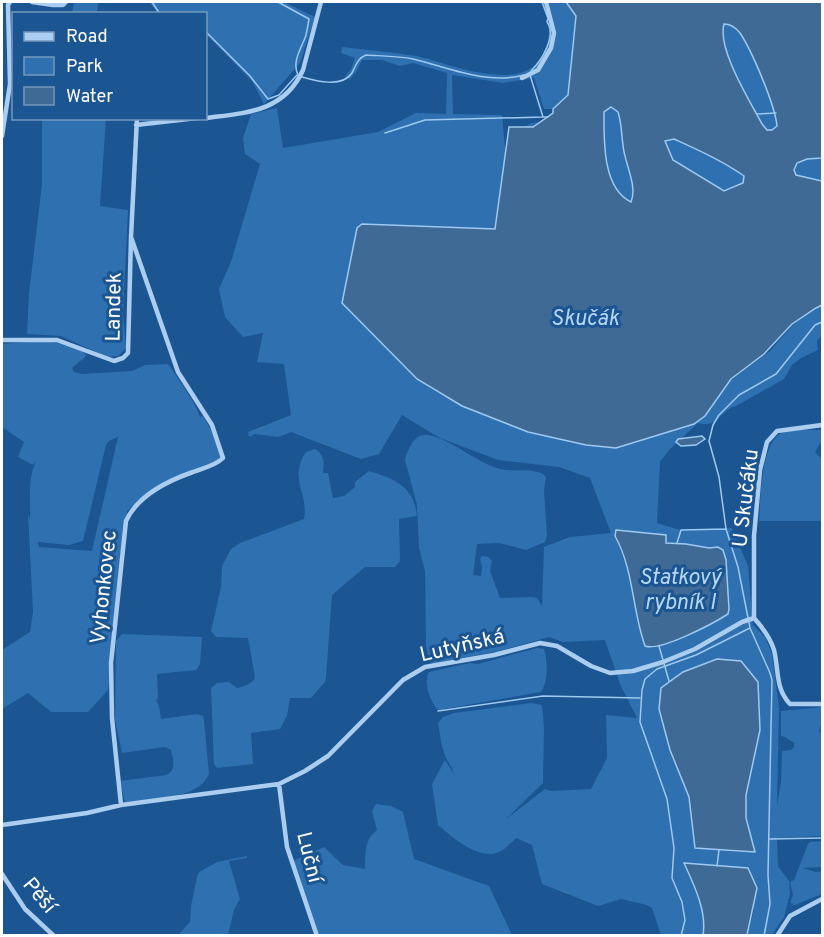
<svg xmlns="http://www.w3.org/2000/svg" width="824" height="937" font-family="Overpass,sans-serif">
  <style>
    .green { fill: #2e70b0; fill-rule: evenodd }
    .water { fill: #406a96; stroke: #9ec9f1; stroke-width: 1.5; fill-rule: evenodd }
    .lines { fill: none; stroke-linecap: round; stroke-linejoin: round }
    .stream { stroke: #9ec9f1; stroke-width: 1.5 }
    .street { stroke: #abcdef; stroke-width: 4.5 }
    .labels { text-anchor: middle; stroke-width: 6; stroke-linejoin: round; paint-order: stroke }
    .street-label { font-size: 21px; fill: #fff; stroke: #1b5592 }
    .water-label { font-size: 22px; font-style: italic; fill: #b7d7f6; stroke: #1b5592 }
  </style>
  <rect width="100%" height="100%" fill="#1b5592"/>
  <path class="green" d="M 74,2 L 98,2 L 97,13 L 72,13 Z
    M 149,2 L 284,2 L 315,17 L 300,63 L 264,104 L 252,81 L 206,34 L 206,14 L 158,13 Z
    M 541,2 L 566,2 L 576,16 L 568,95 L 553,109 L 544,109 L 534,78 L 503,83 L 452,75 L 453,114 L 502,115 L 505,149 L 520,130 L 531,123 L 604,117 L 604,112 L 611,107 L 618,112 C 622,125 621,132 623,145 C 624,163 637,185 631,202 L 627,200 L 705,416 L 729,382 L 770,351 L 797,320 L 816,308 L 822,305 L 822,336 L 817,340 L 818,350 L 801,358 L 792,365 L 784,379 L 736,406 C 721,409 718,429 698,423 L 669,450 L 660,462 L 657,523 L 680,530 L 732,528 L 748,566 L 753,625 L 765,637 L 772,654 L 779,707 L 777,805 L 781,782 L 782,751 L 791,750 L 794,747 L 794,743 L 785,737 L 781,736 L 781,711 L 822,707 L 822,723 L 819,731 L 822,735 L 822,836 L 777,838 L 778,866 L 789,881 L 790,894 L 784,917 L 772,935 L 747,935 L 754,910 L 684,863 C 693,886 707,910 703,935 L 661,935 L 652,908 L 647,905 L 621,899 L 598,906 L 542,884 L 532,845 L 516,838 C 509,845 502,853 492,854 C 472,855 451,836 438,825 L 432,784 L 445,760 L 454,774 C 452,766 447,762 445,755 C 441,745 440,734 438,723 L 443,717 L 454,713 L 531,703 L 542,705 L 544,728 L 543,783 L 506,819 L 545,789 L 551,791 L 591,789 L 607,758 L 606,715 L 637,718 L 620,684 L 605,640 L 563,642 L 549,637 L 499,651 L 432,664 L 429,662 L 426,646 L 425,571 L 419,548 L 417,505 L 405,460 C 407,451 414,435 424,435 C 444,434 476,462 497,468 C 512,473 528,467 543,474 L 546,477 L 544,490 L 547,536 L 545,542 L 526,550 L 499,543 L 477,544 L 473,575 L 481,576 L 482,567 L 480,559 L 482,556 L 488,557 L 492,561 L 490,571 L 500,598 L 533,597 L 537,598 L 542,606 L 544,547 L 570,537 L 611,533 L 590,478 L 559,467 L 498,460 L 440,438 L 402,415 L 379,454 L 361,459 L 291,432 L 278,437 L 255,434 L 249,437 L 248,432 L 291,415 L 284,364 L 257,362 L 263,333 L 243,337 L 225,317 L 219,289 L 231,262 L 260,164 L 245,154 L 243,138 L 251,114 L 277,108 L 283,148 L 378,132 L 416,113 L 446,114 L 447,73 L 413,63 L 400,66 L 382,60 L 362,60 L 356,72 L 350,79 L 345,76 L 351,69 L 355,58 L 341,53 L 342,47 C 367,50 392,52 416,56 C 448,63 524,96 543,54 C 553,32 549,23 541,2 ZM 410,372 L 528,432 C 490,417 439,400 410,372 ZM 616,530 L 666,535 L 666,543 L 686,544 L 709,548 L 718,547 L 726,560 L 729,609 L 728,614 L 672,641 L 651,648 L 633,600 L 631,577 L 615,536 ZM 717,659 L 741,661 L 760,730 L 746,795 L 746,818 L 755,851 L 695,848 L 689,797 L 670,750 L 659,709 L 661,688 L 683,672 Z
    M 724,24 C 731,24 737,28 740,33 C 753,52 775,104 777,126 L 772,130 L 767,130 L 762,124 C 750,100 717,49 724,24 Z
    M 42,119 L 106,119 L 100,206 L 128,210 L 123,313 L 126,348 L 118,356 L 107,357 L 61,336 L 27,334 L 29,293 L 42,184 Z
    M 674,139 L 720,161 L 744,176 L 743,183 L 724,191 L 672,160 L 665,141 Z
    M 822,158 L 822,181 L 796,175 L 794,170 L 797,163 L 807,159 Z
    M 41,341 C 58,342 71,344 86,354 L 85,357 L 72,368 L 74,372 L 82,374 L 132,371 L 145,365 L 168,364 C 175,373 198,407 200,417 L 203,416 L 213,433 L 221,457 L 220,460 C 184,473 155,485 127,511 L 108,690 L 88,712 L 51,712 L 28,693 L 2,709 L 2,650 L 30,632 L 33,612 L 28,513 L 30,520 C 31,498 27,481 36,461 L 33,465 L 18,457 L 24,442 L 2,427 L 2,344 ZM 118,437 L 92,551 L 39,547 L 38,542 L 69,545 L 83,541 L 106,445 L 109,441 Z
    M 821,430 L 821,442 L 815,452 L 822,459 L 822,521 L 759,521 C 761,499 760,442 783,432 C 794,428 810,430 821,430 Z
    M 315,449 C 325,455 324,462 323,473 L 328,473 L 333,498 L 344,496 L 355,487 L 355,482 L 369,471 C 395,479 414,486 417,516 L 399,519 L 400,561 L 395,567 L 365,567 L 332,595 L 326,678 L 325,682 L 311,698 L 290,698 L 287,716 L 280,729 L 251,733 L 253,764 L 217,768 L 214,764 L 211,688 L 217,683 L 229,682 L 237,688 C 243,687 254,683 255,677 L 248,638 L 216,637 L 211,631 L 221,587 L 222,566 L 231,549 L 240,543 L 304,519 C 309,493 288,479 306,452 Z
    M 122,634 L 202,637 L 200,664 L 196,670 L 157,674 L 158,698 L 156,700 L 159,706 L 161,719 L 197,714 L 203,716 L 204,720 L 209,774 C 199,800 150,798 125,802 L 120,781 L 166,775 C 177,770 173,759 171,750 L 165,747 L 122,753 L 115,720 L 116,641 Z
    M 537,648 L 544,649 C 548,660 548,683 541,692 L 438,710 C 430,702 423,682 429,672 L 470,663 L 478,664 Z
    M 376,804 L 391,806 L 403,812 L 414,859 L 489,886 L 512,935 L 319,935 L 293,861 L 324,847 L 343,865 L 365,869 C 366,852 363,842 377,830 L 372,811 Z
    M 822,841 L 822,867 L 803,868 L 816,872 L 822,871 L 822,894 L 790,907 L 794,904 L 790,903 L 793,895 L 790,882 L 794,880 L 808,844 L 810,842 Z
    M 247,856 L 247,858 L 229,861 L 240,899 L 234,910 L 228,935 L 178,935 L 190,922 L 191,906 L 198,873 L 217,862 Z"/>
  <path class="water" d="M 566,2 L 822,2 L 822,158 L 807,159 L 797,163 L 794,170 L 796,175 L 822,181 L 822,305 L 816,308 L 792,324 L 764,354 L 731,379 L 705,416 L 694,424 L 616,448 L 586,445 L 528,432 L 462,406 L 417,379 L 342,303 L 357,228 L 362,224 L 495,229 L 509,127 L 533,127 L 553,113 L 553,109 L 568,95 L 576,16 ZM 724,24 C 730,24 736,28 740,33 C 752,51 775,105 777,126 L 772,130 L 767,130 L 762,124 C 750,101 717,49 724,24 ZM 611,107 L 618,112 C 622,125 621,132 623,145 C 624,162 638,186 631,202 C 602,188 604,139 604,112 ZM 674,139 C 698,150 723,161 744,176 L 743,183 L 724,191 L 673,160 L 665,141 Z
    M 702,436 L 705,439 L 696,445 L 681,446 L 676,442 L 678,439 Z
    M 616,530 L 666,535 L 666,543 L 686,544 L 709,548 L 718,547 L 723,550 L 726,560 L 729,609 L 728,614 C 714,623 660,652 645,646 C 632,610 634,570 615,536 Z
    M 717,659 L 741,661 L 758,682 L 760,730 L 746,795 L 746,818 L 755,852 L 695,848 L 689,797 L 670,750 L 659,709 L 661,688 L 683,672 Z
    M 684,863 L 748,868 L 757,888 L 747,935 L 703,935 C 707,911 694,885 684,863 Z"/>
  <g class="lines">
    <path class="stream" d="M 152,2 L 160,14
      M 278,2 L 309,19 C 308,25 307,32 305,38 C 300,50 292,63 298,75
      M 206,32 L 250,76 L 268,99 L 279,95 L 297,75
      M 531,71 C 542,60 557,36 547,22 L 548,18 L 542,2
      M 530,75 L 543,117 L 548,117
      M 302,77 C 316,81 342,88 352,73 C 356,65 358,58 366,55 C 382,56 399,56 413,59 C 450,68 486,85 524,75
      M 757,114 L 776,113
      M 385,133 L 425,120 L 543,117
      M 677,543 L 681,530 L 726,529
      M 659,646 L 669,681
      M 438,711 L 543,696 L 640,698
      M 770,839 L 822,838
      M 717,866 L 719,850
      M 681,936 L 685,920 L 682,902 L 672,878 L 674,848 L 667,799 L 640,722 L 642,690 L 645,679 L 657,669 L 696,655 L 750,628
      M 764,936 L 770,904 L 768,875 L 772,680 L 770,673 L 750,628 L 738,567 L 726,529 L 719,477 L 709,441 L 713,425 L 719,415 L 739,395 L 776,374 L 815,325 L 822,322"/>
    <path class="street" d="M 32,2 L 53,5 L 63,5 L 66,2
      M 522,78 L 538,70 L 551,48 L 554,33 L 546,2
      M 206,118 C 246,113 284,112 303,70 L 321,2
      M 136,125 L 197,118
      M 2,136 L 10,84 L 8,5 L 10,2
      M 2,340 L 57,340 L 114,361 L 123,358 L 128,353 L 131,237 L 137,118
      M 754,618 L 754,536 L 760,470 L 767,442 L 777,431 L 822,425
      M 754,618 C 763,628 770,637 774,650 C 779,670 775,688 790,704 L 822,704
      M 279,784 L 287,847 L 317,936
      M 121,805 L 112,718 L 111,663 L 126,521 C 138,495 167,481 193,472 C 203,468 215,466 223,458 L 212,425 L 178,372 L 131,237
      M 2,825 L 87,813 L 121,805 L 279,784 L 305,771 L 328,756 L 403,680 L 425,667 L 494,655 L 540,643 L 557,646 L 591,666 L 610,673 L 633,671 L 663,662 L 695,649 L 742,622 L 754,618
      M 2,874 L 25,909 L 54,936
      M 777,936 L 790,916 L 822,899"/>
  </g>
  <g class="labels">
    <g class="street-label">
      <text transform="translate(113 307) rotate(-89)" y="7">Landek</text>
      <text transform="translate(745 498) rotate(-83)" y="7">U Skučáku</text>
      <text transform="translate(103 587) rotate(-84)" y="7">Vyhonkovec</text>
      <text transform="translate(462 645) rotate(-13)" y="7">Lutyňská</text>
      <text transform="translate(310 857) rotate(76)" y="7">Luční</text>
      <text transform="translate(40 895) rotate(50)" y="7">Pěší</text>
    </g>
    <g class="water-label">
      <text x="585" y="325">Skučák</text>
      <text x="680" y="584">Statkový<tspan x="680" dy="25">rybník I</tspan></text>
    </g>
  </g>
  <rect width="824" height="937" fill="none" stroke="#ffffff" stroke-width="6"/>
  <rect x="12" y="12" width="195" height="108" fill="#1b5592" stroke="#7699be" stroke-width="1.5"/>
  <rect x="24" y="32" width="30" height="9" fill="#abcdef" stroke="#7699be" stroke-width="1.5"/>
  <text x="66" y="42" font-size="18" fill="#ffffff">Road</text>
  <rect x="24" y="57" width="30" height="18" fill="#2e70b0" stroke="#7699be" stroke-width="1.5"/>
  <text x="66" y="72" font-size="18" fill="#ffffff">Park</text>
  <rect x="24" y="87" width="30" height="18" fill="#406a96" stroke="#7699be" stroke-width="1.5"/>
  <text x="66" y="102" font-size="18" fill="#ffffff">Water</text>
</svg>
